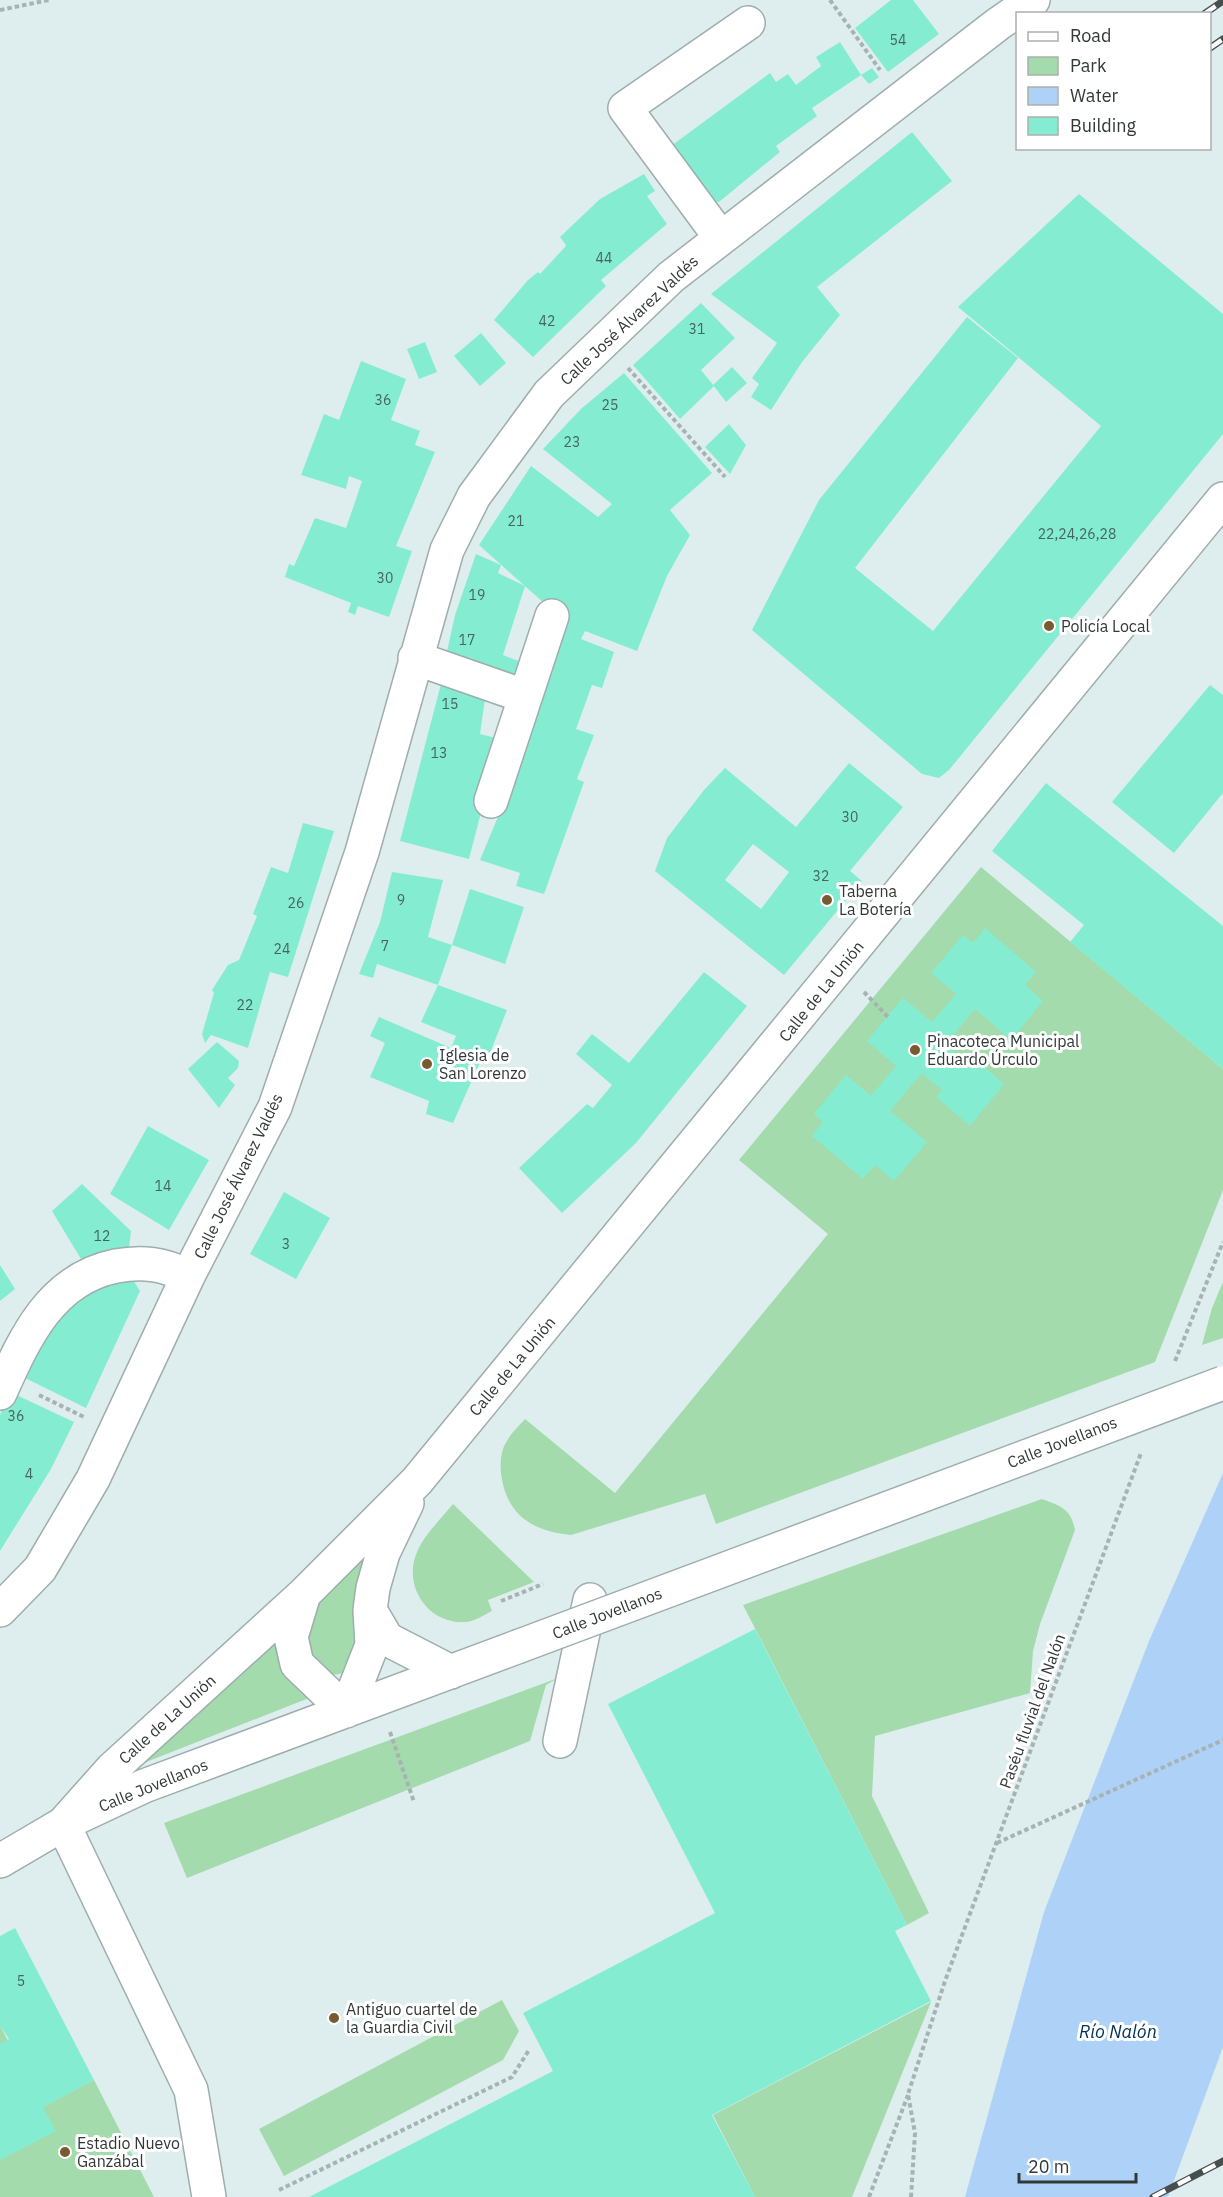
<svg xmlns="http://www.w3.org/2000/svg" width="1223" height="2197" font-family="'IBM Plex Sans',sans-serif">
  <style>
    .green { fill: #a3dbad }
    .water { fill: #aed2f7 }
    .building { fill: #84edd1; fill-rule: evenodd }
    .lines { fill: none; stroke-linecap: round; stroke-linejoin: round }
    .minor-casing { stroke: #9eadad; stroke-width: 36 }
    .path { stroke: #a7b3b3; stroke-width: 4; stroke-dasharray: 4.5 3; stroke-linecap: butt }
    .minor { stroke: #fff; stroke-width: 33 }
    .rail-casing { stroke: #474e4e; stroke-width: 7 }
    .rail { stroke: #fff; stroke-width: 4.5; stroke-dasharray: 14; stroke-linecap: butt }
    .minor-bridge-casing { stroke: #9eadad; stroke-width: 36; stroke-linecap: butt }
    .minor-bridge { stroke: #fff; stroke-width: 33 }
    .poi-dot { fill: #785a2f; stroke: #fff; stroke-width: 2 }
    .labels { text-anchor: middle; stroke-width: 6; stroke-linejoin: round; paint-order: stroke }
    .number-label { font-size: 14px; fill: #46655e }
    .street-label { font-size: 16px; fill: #323838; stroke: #fff }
    .poi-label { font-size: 16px; fill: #323838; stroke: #fff; text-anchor: start }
    .water-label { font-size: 18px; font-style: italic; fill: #003055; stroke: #fff }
  </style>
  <rect width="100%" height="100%" fill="#deeeee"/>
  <path class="green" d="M 981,867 L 1223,1069 L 1223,1190 L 1155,1362 L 716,1524 L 705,1494 L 571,1535 C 532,1531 506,1515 501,1473 C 500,1463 501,1449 507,1441 C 511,1433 519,1426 525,1419 L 615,1493 L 828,1234 L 739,1160 Z
    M 1223,1282 L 1223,1338 L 1202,1345 L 1212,1308 Z
    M 1042,1499 C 1061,1506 1071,1509 1075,1530 L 1040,1624 L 1033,1651 L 1030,1693 L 875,1736 L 872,1796 L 929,1913 L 907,1925 L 743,1605 Z
    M 453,1504 L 534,1582 L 488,1600 L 492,1611 C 484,1615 475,1621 466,1622 C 429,1625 402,1587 417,1552 C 424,1535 441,1519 453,1504 Z
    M 375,1539 L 354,1611 L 355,1651 L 347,1671 C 334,1677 329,1675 319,1665 C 279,1624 348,1569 375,1539 Z
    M 279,1632 L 309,1698 L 131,1768 Z
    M 558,1678 L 546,1685 L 530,1741 L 187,1878 L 164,1823 Z
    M 502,2000 L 519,2031 L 503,2060 L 284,2176 L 259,2129 Z
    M 931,2002 L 852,2197 L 755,2197 L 713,2115 Z
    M 0,2026 L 44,2106 L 94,2080 L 154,2197 L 0,2197 Z"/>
  <path class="water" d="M 1223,1473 L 1223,2047 L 1168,2197 L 965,2197 L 1044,1912 L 1149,1641 Z"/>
  <path class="building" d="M 891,0 L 913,0 L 939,34 L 888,72 L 855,28 Z
    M 840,42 L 861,75 L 812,108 L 817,116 L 776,146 L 780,152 L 719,202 L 712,201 L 671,146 L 770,73 L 776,82 L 788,74 L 796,85 L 821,66 L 816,57 Z
    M 872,68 L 879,77 L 869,84 L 861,75 Z
    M 912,132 L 952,181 L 817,287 L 840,315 L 802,362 L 771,410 L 751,397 L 759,384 L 752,378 L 777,343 L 711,294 Z
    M 644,174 L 655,191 L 647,196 L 667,224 L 601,280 L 606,286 L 533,357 L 494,320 L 528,280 L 538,272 L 540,274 L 565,247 L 566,245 L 560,237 L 600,199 Z
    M 1079,194 L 1223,314 L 1223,434 L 949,770 L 939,778 L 922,774 L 752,630 L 819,500 L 967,317 L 1018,358 L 855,568 L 933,631 L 1101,426 L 958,307 Z
    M 701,303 L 735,338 L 701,370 L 714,386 L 680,419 L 633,365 Z
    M 481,333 L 506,363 L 480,386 L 454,356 Z
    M 425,342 L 437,372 L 419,379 L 407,349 Z
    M 361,361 L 406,379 L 391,420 L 420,431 L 415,445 L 435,452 L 396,546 L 412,551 L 389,617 L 358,606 L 355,615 L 348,612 L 351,603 L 285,577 L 289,564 L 294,566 L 315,518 L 346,528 L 354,505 L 362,481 L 349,476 L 346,489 L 301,475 L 324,414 L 339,420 Z
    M 732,367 L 747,383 L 726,402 L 713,385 Z
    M 624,373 L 712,473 L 670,510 L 690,535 L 667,576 L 637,651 L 585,631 L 581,639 L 614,652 L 602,688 L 592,685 L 576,729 L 594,735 L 577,779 L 584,782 L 544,894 L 516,886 L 520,873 L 480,860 L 502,807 L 544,603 L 479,545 L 531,466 L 598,517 L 612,504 L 543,449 L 582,408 Z
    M 729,424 L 746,445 L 730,474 L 705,447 Z
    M 476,554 L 501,565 L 498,573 L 525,586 L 503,655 L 524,663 L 516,685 L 446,656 L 455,615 Z
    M 442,680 L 486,692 L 480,734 L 500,739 L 469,859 L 400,841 Z
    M 1210,685 L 1223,695 L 1223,793 L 1174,853 L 1112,802 Z
    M 849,763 L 903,807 L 850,871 L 862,881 L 784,975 L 655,871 L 667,838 L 704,790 L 725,768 L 796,827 ZM 753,844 L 789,872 L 761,909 L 725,880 Z
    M 1046,783 L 1223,926 L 1223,1069 L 1070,942 L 1084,925 L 992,851 Z
    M 303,823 L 334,831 L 288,977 L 270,972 L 248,1048 L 211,1035 L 205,1043 L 202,1034 L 214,993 L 212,990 L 228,965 L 239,960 L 257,916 L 253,914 L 271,867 L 288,873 Z
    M 392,872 L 443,880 L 428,937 L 452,945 L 438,985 L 377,964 L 373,978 L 359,974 L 380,922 Z
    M 470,889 L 524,907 L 505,964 L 452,945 Z
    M 985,928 L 1036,972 L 1025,985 L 1043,1001 L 1011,1040 L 975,1009 L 945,1045 L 966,1063 L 971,1056 L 1004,1084 L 970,1126 L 936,1097 L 942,1090 L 922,1073 L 890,1111 L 927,1142 L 894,1181 L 875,1165 L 863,1179 L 812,1136 L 823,1122 L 814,1114 L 846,1075 L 871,1096 L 896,1066 L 867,1041 L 903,998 L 932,1022 L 956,994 L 931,973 L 963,935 L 973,943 Z
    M 704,972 L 747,1006 L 636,1143 L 562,1213 L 519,1168 L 587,1104 L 593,1108 L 612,1085 L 576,1054 L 592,1034 L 629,1063 Z
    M 438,985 L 507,1010 L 490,1053 L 485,1051 L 453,1123 L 426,1114 L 429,1101 L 370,1077 L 385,1043 L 370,1036 L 379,1017 L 451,1048 L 456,1036 L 421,1022 Z
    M 217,1042 L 239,1061 L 238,1068 L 228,1078 L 235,1085 L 219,1108 L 188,1069 Z
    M 148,1126 L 209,1160 L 169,1230 L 110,1194 Z
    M 82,1184 L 131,1231 L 129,1248 L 81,1259 L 52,1211 Z
    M 284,1192 L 330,1218 L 296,1279 L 250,1254 Z
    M 0,1265 L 15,1289 L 0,1301 Z
    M 130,1275 L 140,1291 L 86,1408 L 21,1376 L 61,1305 Z
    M 8,1391 L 74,1422 L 51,1469 L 0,1551 L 0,1415 Z
    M 755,1629 L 907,1925 L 895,1931 L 931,2001 L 712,2115 L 755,2197 L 309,2197 L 553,2071 L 523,2013 L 715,1913 L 608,1704 Z
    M 15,1928 L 94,2080 L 43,2107 L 56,2131 L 0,2160 L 0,2044 L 9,2039 L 0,2026 L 0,1936 Z"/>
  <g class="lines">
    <defs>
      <path id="minor" d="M 721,238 L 625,108 L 748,23
        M 415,658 L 524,696
        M 491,801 L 552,616
        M 0,1393 C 25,1337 51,1279 116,1266 C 143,1261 163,1264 188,1276
        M 304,1594 L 291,1637 L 297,1664 L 346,1711
        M 0,1610 L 40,1569 L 93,1479 L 188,1276 L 275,1107 L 362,852 L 447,550 L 474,496 L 549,394 L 671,277 L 998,24 L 1033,0
        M 370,1610 L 387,1639 L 451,1672
        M 346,1711 L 372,1645 L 370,1610 L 373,1588 L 383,1553 L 407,1503
        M 560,1741 L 590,1600
        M 63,1824 L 112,1769 L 304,1594 L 417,1481 L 1223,499
        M 63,1824 L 191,2090 L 209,2197
        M 0,1861 L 63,1824 L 144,1786 L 517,1647"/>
    </defs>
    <use href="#minor" class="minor-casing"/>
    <path class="path" d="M 830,0 L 880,70
      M 0,10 L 49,0
      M 628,368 L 725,477
      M 864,992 L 888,1017
      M 1175,1361 L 1223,1242
      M 39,1395 L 84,1417
      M 501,1601 L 543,1584
      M 390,1732 L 414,1802
      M 997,1843 L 1223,1740
      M 279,2190 L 512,2077 L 529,2050
      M 869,2197 L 908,2095
      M 911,2197 L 915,2133 L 908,2094 L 945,1981 L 1141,1453"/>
    <use href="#minor" class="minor"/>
    <defs>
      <path id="rail" d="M 1204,14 L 1223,1
        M 1210,48 L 1223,39
        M 1153,2197 L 1223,2161"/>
    </defs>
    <use href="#rail" class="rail-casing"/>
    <use href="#rail" class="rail"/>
    <defs>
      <path id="minor-bridge" d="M 517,1647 L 1223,1383"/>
    </defs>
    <use href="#minor-bridge" class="minor-bridge-casing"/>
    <use href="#minor-bridge" class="minor-bridge"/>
  </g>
  <g class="poi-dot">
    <circle cx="1049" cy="626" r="6"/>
    <circle cx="827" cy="900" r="6"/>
    <circle cx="915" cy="1050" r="6"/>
    <circle cx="427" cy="1064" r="6"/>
    <circle cx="334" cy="2018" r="6"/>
    <circle cx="65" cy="2152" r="6"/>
  </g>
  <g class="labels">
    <g class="number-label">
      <text x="898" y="45">54</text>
      <text x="604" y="263">44</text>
      <text x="547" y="326">42</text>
      <text x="697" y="334">31</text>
      <text x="383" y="405">36</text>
      <text x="610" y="410">25</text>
      <text x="572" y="447">23</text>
      <text x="516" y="526">21</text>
      <text x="1077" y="539">22,24,26,28</text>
      <text x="385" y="583">30</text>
      <text x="477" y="600">19</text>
      <text x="467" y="645">17</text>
      <text x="450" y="709">15</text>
      <text x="439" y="758">13</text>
      <text x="850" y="822">30</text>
      <text x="821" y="881">32</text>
      <text x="401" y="905">9</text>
      <text x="296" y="908">26</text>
      <text x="385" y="951">7</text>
      <text x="282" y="954">24</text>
      <text x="245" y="1010">22</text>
      <text x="163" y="1191">14</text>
      <text x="102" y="1241">12</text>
      <text x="286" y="1249">3</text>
      <text x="16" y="1421">36</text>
      <text x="29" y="1479">4</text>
      <text x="21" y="1986">5</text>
    </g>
    <g class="street-label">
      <text transform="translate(629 320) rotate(-43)" y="6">Calle José Álvarez Valdés</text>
      <text transform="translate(821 991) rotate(-51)" y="6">Calle de La Unión</text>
      <text transform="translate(238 1176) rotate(-64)" y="6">Calle José Álvarez Valdés</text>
      <text transform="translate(512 1366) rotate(-50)" y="6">Calle de La Unión</text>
      <text transform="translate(1062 1442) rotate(-21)" y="6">Calle Jovellanos</text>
      <text transform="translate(607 1613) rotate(-21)" y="6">Calle Jovellanos</text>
      <text transform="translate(1032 1711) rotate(-70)" y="6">Paséu fluvial del Nalón</text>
      <text transform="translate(167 1719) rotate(-42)" y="6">Calle de La Unión</text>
      <text transform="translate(153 1785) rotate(-22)" y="6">Calle Jovellanos</text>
    </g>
    <g class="poi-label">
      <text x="1061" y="632">Policía Local</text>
      <text x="839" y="897">Taberna<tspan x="839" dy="18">La Botería</tspan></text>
      <text x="927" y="1047">Pinacoteca Municipal<tspan x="927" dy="18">Eduardo Úrculo</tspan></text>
      <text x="439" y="1061">Iglesia de<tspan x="439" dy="18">San Lorenzo</tspan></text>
      <text x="346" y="2015">Antiguo cuartel de<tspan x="346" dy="18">la Guardia Civil</tspan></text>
      <text x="77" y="2149">Estadio Nuevo<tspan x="77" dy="18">Ganzábal</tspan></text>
    </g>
    <g class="water-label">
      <text x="1118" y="2038">Río Nalón</text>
    </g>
  </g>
  <rect x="1016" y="12" width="195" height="138" fill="#ffffff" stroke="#adafaf" stroke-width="1.5"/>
  <rect x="1028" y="32" width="30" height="9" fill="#ffffff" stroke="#adafaf" stroke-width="1.5"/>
  <text x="1070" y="42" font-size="18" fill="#323838">Road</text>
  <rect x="1028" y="57" width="30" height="18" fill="#a3dbad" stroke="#adafaf" stroke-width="1.5"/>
  <text x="1070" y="72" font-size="18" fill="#323838">Park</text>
  <rect x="1028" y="87" width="30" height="18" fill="#aed2f7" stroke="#adafaf" stroke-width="1.5"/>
  <text x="1070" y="102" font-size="18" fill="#323838">Water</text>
  <rect x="1028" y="117" width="30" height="18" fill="#84edd1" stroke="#adafaf" stroke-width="1.5"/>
  <text x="1070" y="132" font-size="18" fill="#323838">Building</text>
  <path d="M1019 2173v9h117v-9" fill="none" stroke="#323838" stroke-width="3"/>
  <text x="1028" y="2173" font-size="18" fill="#323838" stroke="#ffffff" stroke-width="4.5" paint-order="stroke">20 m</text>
</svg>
